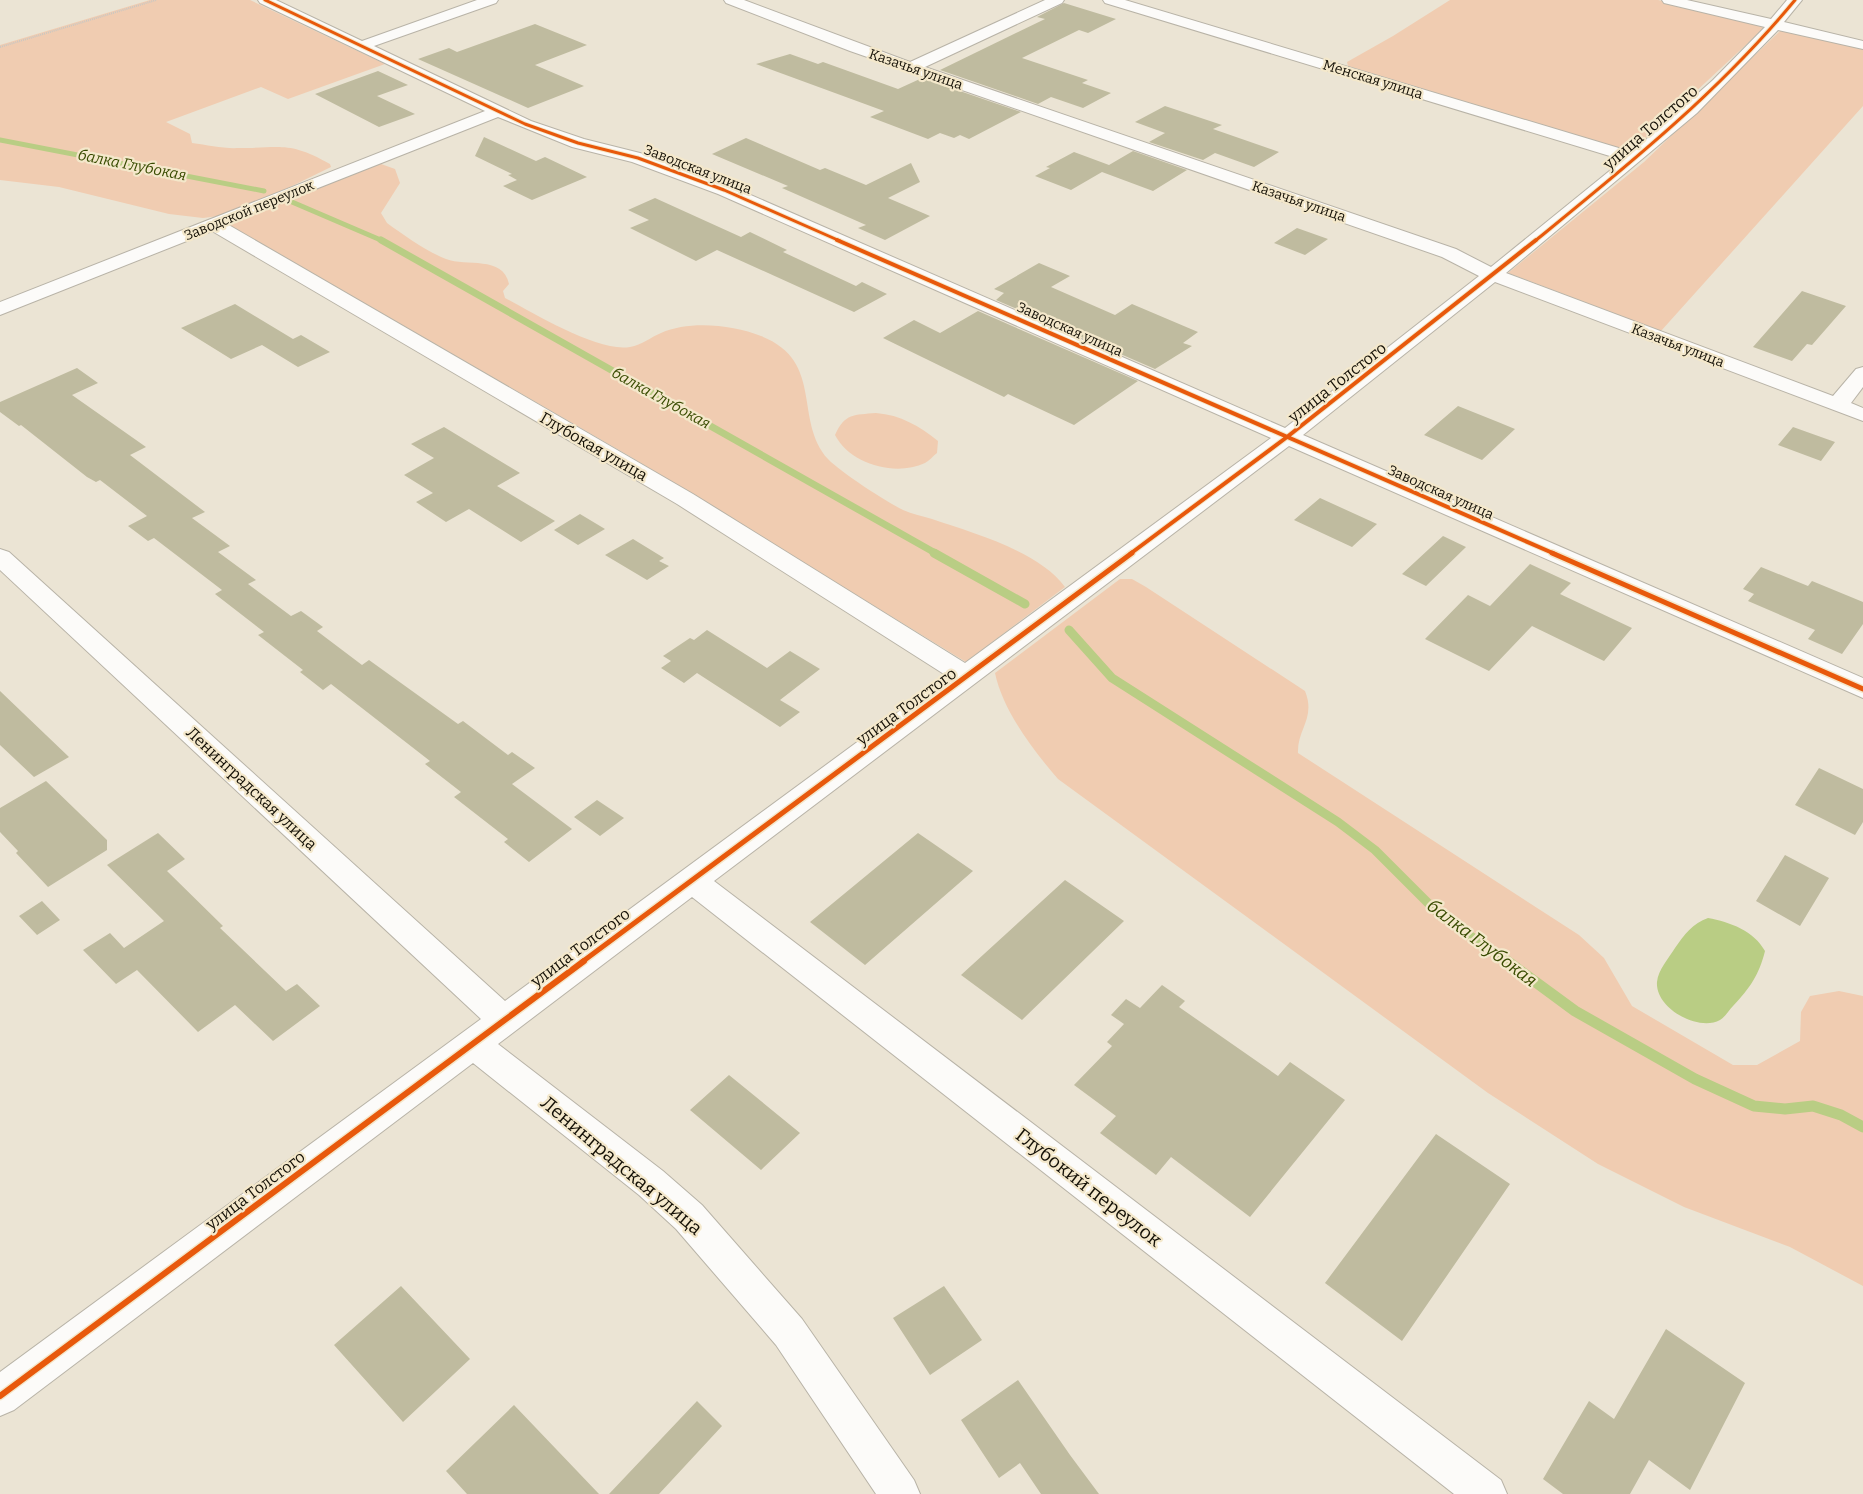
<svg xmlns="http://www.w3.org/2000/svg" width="1863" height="1494" font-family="Bitter,serif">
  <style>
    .green { fill: #f0ccb1 }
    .water { fill: #b9cd84 }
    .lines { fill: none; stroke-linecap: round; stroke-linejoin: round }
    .stream-far3 { stroke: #b9cd84; stroke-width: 5 }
    .stream-far2 { stroke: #b9cd84; stroke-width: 7 }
    .stream-far1 { stroke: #b9cd84; stroke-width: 9 }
    .stream { stroke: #b9cd84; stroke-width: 11 }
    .building { fill: #bfbb9f }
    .minor-casing { stroke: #b8b3a7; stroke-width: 2 }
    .path { stroke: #c9c7c2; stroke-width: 2; stroke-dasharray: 1 1; stroke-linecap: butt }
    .minor { fill: #fcfbf9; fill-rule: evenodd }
    .cycleway-far3-casing { stroke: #f4e8cb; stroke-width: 5 }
    .cycleway-far2-casing { stroke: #f4e8cb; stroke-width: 6 }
    .cycleway-far1-casing { stroke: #f4e8cb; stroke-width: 8 }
    .cycleway-casing { stroke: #f4e8cb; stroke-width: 9 }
    .cycleway-far3 { stroke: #e8590c; stroke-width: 3 }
    .cycleway-far2 { stroke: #e8590c; stroke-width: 4 }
    .cycleway-far1 { stroke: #e8590c; stroke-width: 5 }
    .cycleway { stroke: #e8590c; stroke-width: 6 }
    .labels { text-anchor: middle; stroke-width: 4.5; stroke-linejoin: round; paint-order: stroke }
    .far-street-label { font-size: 14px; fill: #130f05; stroke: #f4e8cb }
    .far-water-label { font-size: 15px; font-style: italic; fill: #384b00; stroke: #f4e8cb }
    .street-label { font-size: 16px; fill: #130f05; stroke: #f4e8cb }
    .water-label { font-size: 18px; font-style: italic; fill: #384b00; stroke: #f4e8cb }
    .near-street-label { font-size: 19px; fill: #130f05; stroke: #f4e8cb }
  </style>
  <rect width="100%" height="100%" fill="#ebe4d4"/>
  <path class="green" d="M 150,0 L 250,0 L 385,64 L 288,99 L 261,87 L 166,122 L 190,134 L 192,143 C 208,145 224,149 239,148 C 282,148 289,141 330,164 L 331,167 L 288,188 L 219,216 L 203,218 L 169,214 L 59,187 L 0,180 L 0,45 Z
    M 1450,0 L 1658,0 L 1748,21 L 1764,28 L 1633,150 L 1627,151 L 1348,66 L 1347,62 L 1393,36 Z
    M 1781,30 L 1863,49 L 1863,106 L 1661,331 L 1508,273 L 1644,162 Z
    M 381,164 L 395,169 L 400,183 L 381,213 L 387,223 C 405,236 426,251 446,259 C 466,267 503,255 509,284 L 503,291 L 505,298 C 533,313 599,353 630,347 C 642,345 651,337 661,333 C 690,320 733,325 761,336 C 825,361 793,420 828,459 C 840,472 887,502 903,510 C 912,514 923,516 932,519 C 973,533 1039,551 1065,587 L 966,662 L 631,457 L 229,225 L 365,167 Z
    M 876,413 C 901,415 919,426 938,441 L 937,453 C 933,456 929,461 925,463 C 895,477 850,464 835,435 C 845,413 854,415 876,413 Z
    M 1120,579 L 1132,579 L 1146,587 L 1305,691 C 1316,718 1297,729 1298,753 L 1579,935 L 1604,958 L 1632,1006 L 1733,1065 L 1757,1065 L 1800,1041 L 1801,1012 L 1810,996 L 1839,991 L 1863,996 L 1863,1286 L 1790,1247 L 1684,1207 L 1598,1164 L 1488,1093 L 1058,779 C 1033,750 1003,711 995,673 Z"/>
  <path class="water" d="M 1708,918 C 1730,922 1754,931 1765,951 C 1759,975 1750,988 1733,1006 C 1729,1010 1725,1017 1720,1020 C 1698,1032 1655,1008 1657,982 C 1658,970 1669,958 1675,948 C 1684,935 1693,923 1708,918 Z"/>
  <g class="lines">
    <path class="stream-far3" d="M 0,140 L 264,191
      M 292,202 L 383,241"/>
    <path class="stream-far2" d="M 381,240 L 937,554"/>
    <path class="stream-far1" d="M 934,553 L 1025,604
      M 1069,630 L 1112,678 L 1338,822 L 1375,850 L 1441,916 L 1509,962"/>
    <path class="stream" d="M 1507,961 L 1575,1011 L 1695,1079 L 1754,1106 L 1785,1109 L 1813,1106 L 1841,1115 L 1863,1127"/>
  </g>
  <path class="building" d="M 1064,3 L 1116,19 L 1088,33 L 1079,30 L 1022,58 L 1088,80 L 1082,83 L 1111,93 L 1083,108 L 1051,97 L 1038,104 L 940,70 L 1045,19 L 1037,17 Z
    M 535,24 L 587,45 L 535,65 L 584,86 L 528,108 L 418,59 L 449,48 L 457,52 Z
    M 790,54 L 818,64 L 823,62 L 898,89 L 922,78 L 1021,112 L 969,139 L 960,135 L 954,138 L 940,133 L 928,139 L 870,117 L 884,111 L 756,64 Z
    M 378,71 L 408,85 L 377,96 L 415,114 L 379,127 L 315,94 Z
    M 1165,106 L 1222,125 L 1213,129 L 1279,152 L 1254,167 L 1215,153 L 1203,160 L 1149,142 L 1165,133 L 1135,122 Z
    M 484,137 L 536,161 L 545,157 L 587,177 L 532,200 L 503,186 L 517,180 L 508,175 L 512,174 L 475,156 Z
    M 746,138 L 820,170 L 825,168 L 866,185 L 911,163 L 920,182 L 888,198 L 930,216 L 885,240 L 858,228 L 866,225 L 782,188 L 788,186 L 712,154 Z
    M 1133,151 L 1187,170 L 1153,191 L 1102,172 L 1071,190 L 1035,176 L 1050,168 L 1046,167 L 1074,152 L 1109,165 Z
    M 655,198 L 741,237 L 750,232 L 787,250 L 783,252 L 856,286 L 862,282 L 887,294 L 854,312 L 717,250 L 696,261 L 630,228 L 649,220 L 628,210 Z
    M 1297,228 L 1328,239 L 1305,255 L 1274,243 Z
    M 1039,263 L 1070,276 L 1051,287 L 1115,315 L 1132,304 L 1198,332 L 1183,343 L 1192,346 L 1155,369 L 996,300 L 1004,293 L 994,289 Z
    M 1802,291 L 1846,306 L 1812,345 L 1807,344 L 1792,361 L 1753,347 Z
    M 235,304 L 293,339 L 301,335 L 330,352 L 298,367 L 262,345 L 231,359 L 181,328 Z
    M 978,311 L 1138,381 L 1074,425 L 1008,394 L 1004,397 L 883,338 L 914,320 L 940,333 Z
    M 77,368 L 98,383 L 72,395 L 146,447 L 130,455 L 205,512 L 192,518 L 230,546 L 218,552 L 256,580 L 248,584 L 291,616 L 301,611 L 323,627 L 317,631 L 362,665 L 369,660 L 458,724 L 463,721 L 508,755 L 512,752 L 535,768 L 512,784 L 572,829 L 529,862 L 504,842 L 508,839 L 454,797 L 461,792 L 425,764 L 430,761 L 331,684 L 323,690 L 300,672 L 303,670 L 258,635 L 264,632 L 215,594 L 222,590 L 154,538 L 148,541 L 128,526 L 147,516 L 100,480 L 96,482 L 87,477 L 21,425 L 19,426 L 0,412 L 0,402 Z
    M 1458,406 L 1498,422 L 1515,429 L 1482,460 L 1424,435 Z
    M 444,427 L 520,473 L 497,486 L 555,521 L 521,542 L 469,509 L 446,522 L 416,502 L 433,493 L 404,475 L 434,458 L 411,444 Z
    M 1793,427 L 1835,442 L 1821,461 L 1778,445 Z
    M 1320,498 L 1377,524 L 1352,547 L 1294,520 Z
    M 580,514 L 605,529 L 578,545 L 554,530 Z
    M 1443,536 L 1466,547 L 1426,586 L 1402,574 Z
    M 633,539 L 664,558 L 659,561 L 669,566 L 647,580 L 605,555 Z
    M 1530,564 L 1571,583 L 1560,594 L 1632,628 L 1604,661 L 1532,626 L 1489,671 L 1425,639 L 1468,595 L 1490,606 Z
    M 1761,567 L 1808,586 L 1812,581 L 1863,602 L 1863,624 L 1842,654 L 1808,639 L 1815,630 L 1748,601 L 1754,594 L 1743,589 Z
    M 707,630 L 767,668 L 790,651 L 820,669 L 780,700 L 800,712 L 780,727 L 697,673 L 684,683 L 661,668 L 671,661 L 663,656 L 690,638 L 694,640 Z
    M 0,691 L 69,757 L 34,777 L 0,745 Z
    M 1819,768 L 1863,789 L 1863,822 L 1855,835 L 1795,805 Z
    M 46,781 L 107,840 L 107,850 L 48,887 L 16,853 L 18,851 L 0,832 L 0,808 Z
    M 597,800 L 624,818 L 600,836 L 574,817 Z
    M 158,833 L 185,859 L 167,871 L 223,926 L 220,928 L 286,991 L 297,984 L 320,1006 L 273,1041 L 235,1005 L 198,1032 L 137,970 L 116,984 L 83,950 L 110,933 L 124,948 L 164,921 L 107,865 Z
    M 918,833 L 973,871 L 865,965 L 810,922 Z
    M 1785,855 L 1829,878 L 1800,926 L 1756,901 Z
    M 1065,880 L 1124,921 L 1022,1020 L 961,975 Z
    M 42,901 L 60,920 L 37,935 L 19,916 Z
    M 1162,985 L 1185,1001 L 1179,1007 L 1278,1076 L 1290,1062 L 1345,1100 L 1250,1217 L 1171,1157 L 1156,1175 L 1100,1133 L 1116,1116 L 1074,1085 L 1112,1046 L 1107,1042 L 1124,1024 L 1111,1015 L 1126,999 L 1140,1008 Z
    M 729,1075 L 800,1133 L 761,1170 L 690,1110 Z
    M 1436,1134 L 1510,1184 L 1402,1341 L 1325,1283 Z
    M 401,1286 L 470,1359 L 403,1422 L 334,1345 Z
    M 944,1286 L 982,1340 L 930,1375 L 893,1318 Z
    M 1666,1329 L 1745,1383 L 1690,1490 L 1649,1460 L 1630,1494 L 1563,1494 L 1543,1479 L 1589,1401 L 1614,1419 Z
    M 1018,1380 L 1070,1455 L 1099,1494 L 1041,1494 L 1020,1463 L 999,1478 L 961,1420 Z
    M 697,1401 L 722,1426 L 659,1494 L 609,1494 Z
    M 514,1405 L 599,1494 L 467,1494 L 446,1471 Z"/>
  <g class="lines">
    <defs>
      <path id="minor" d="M 258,0 L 276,0 L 362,41 L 477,0 L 498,0 L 496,3 L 374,46 L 531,121 L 584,139 L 644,154 L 730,186 L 1285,428 L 1479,276 L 1442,257 L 850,51 L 726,3 L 724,0 L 744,0 L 910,62 L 1045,0 L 1064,0 L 1062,3 L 925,67 L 1456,249 L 1491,267 L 1623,160 L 1105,3 L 1103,0 L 1125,0 L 1632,152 L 1713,80 L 1765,27 L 1664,3 L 1662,0 L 1687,0 L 1771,19 L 1787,0 L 1802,0 L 1784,22 L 1863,41 L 1863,49 L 1778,30 L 1697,113 L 1506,273 L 1833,396 L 1856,369 L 1863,367 L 1863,387 L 1851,403 L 1863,408 L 1863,421 L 1495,282 L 1303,435 L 1863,678 L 1863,698 L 1289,446 L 714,881 L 1501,1480 L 1507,1494 L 1454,1494 L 692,897 L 498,1044 L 663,1171 L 702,1205 L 802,1319 L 914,1480 L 920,1494 L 876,1494 L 776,1345 L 676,1229 L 639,1195 L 473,1063 L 14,1410 L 0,1416 L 0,1372 L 481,1019 L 0,570 L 0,549 L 9,552 L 505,1001 L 947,676 L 677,504 L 212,231 L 0,315 L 0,302 L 485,111 L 260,3 ZM 498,117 L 572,147 L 632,162 L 718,194 L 1271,438 L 965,663 L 693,494 L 227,224 Z"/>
    </defs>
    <use href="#minor" class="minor-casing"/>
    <path class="path" d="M 0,47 L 156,0"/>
    <use href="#minor" class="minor"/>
    <defs>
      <path id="cycleway-far3" d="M 265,0 L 525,124 L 578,143 L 638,158 L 724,190 L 840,241
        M 1535,241 C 1627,166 1719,92 1795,0"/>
      <path id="cycleway-far2" d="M 837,240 L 1555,554
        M 1130,554 L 1287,437 L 1536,240"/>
      <path id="cycleway-far1" d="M 1552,553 L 1863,689
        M 582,962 L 1132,553"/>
      <path id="cycleway" d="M 0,1396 L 584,961"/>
    </defs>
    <use href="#cycleway-far3" class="cycleway-far3-casing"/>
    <use href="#cycleway-far2" class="cycleway-far2-casing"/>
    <use href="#cycleway-far1" class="cycleway-far1-casing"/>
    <use href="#cycleway" class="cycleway-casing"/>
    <use href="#cycleway-far3" class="cycleway-far3"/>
    <use href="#cycleway-far2" class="cycleway-far2"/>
    <use href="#cycleway-far1" class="cycleway-far1"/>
    <use href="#cycleway" class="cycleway"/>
  </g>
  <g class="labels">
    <g class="far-street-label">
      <text transform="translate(916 69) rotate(19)" y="5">Казачья улица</text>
      <text transform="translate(1373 79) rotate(17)" y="5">Менская улица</text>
      <text transform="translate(698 169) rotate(21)" y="5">Заводская улица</text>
      <text transform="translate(1299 201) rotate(19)" y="5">Казачья улица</text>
      <text transform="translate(249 210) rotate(-22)" y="5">Заводской переулок</text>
      <text transform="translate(1070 329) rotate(24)" y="5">Заводская улица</text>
      <text transform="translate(1678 345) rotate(21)" y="5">Казачья улица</text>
      <text transform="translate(1441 492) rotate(24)" y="5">Заводская улица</text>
    </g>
    <g class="far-water-label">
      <text transform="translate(132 165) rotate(11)" y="5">балка Глубокая</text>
      <text transform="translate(661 398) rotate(29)" y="5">балка Глубокая</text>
    </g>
    <g class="street-label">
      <text transform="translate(1650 127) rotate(-41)" y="6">улица Толстого</text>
      <text transform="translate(1337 382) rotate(-38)" y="6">улица Толстого</text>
      <text transform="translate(594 446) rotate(30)" y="6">Глубокая улица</text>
      <text transform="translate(906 706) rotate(-36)" y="6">улица Толстого</text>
      <text transform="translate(252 788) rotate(43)" y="6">Ленинградская улица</text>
      <text transform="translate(580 947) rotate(-37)" y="6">улица Толстого</text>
      <text transform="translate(255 1190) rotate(-37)" y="6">улица Толстого</text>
    </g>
    <g class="water-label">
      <text transform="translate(1482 943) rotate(37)" y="6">балка Глубокая</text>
    </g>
    <g class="near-street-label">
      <text transform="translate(622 1165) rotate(40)" y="7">Ленинградская улица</text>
      <text transform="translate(1089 1187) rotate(38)" y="7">Глубокий переулок</text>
    </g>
  </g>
</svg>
